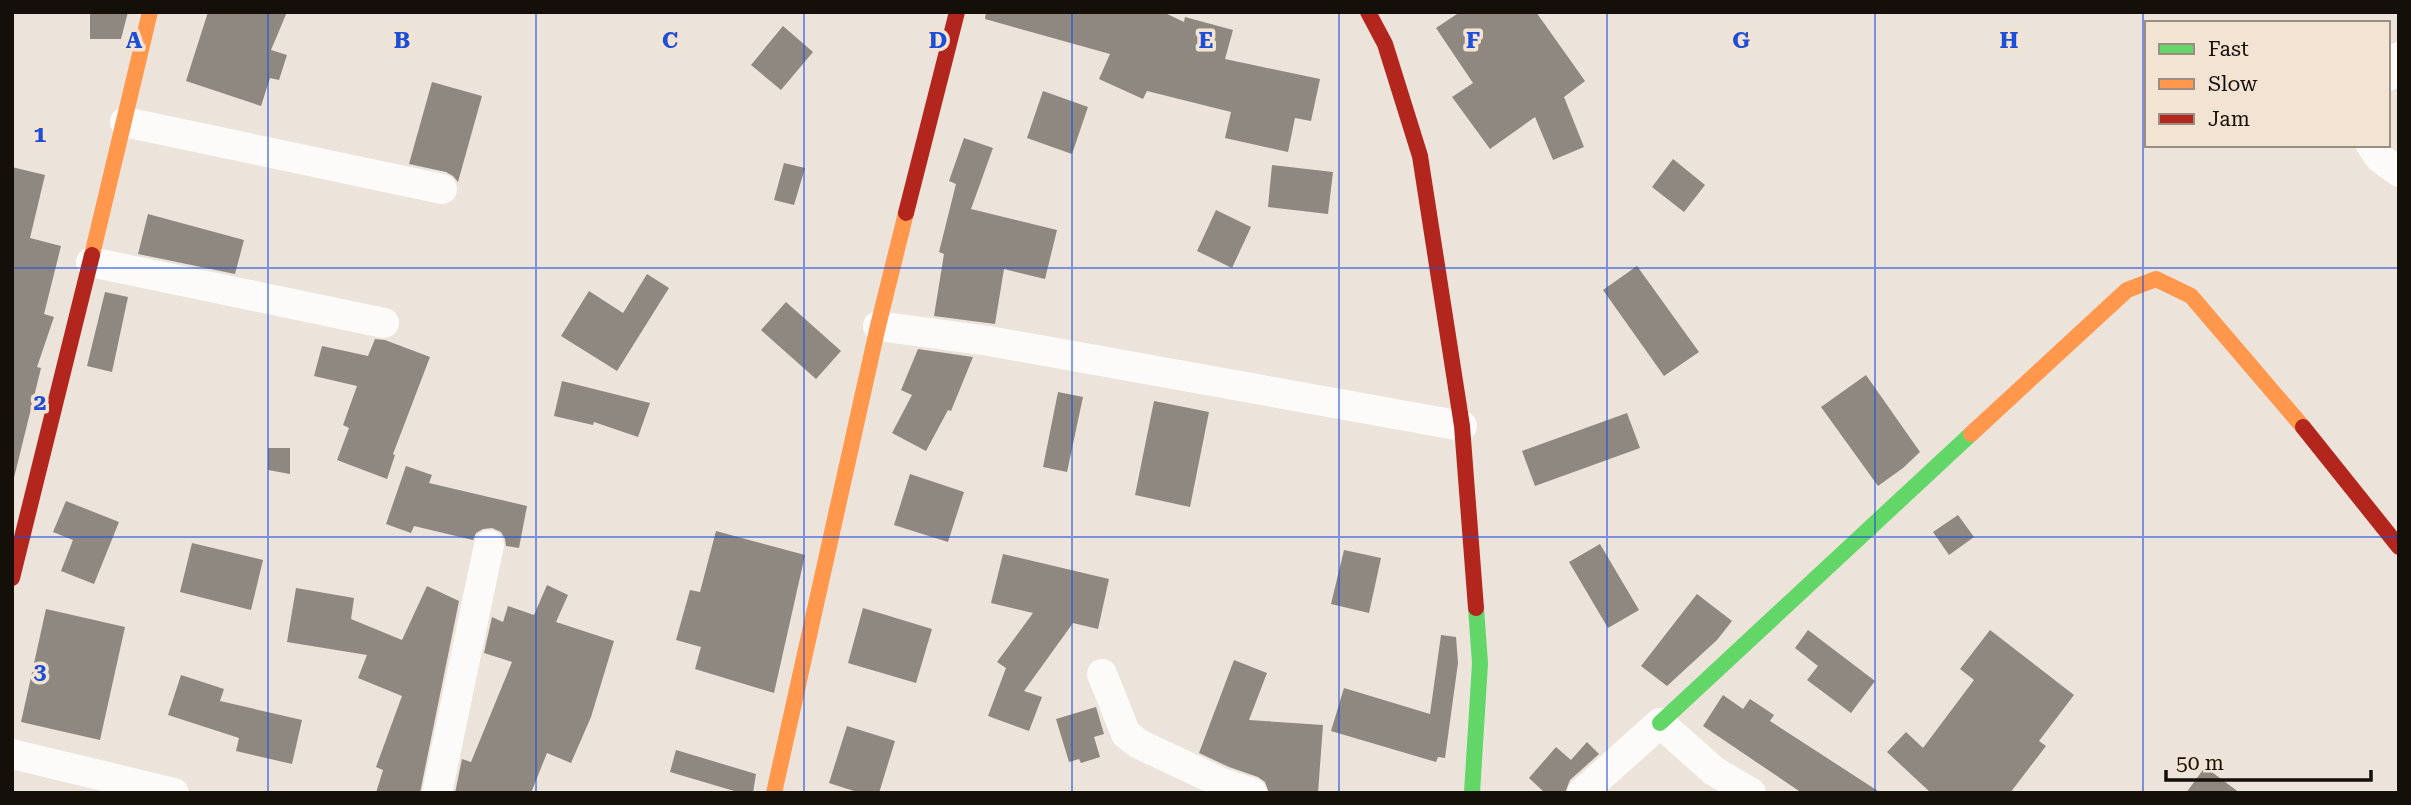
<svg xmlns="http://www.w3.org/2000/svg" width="2411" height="805" font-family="'Roboto Serif',serif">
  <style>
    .building { fill: #8e8881 }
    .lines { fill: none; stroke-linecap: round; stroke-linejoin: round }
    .street { stroke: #fcfbf9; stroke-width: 30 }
    .fast { stroke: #63d668; stroke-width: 16 }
    .slow { stroke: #ff974d; stroke-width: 16 }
    .jam { stroke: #b3261e; stroke-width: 16 }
    .grid { fill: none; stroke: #1d4ed8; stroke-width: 2; stroke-opacity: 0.55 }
    .grid-label { font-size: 23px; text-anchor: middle; font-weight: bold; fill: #1d4ed8; stroke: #f3e3d3; stroke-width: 7; stroke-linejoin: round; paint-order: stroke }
  </style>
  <rect width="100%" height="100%" fill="#ece3da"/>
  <path class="building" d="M 128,12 L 121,39 L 90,39 L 90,13 Z
    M 208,12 L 287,12 L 271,50 L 287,55 L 279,80 L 270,78 L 261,106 L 186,81 Z
    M 986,12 L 1163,12 L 1184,22 L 1185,17 L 1233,30 L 1225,59 L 1320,79 L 1311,121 L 1295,118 L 1288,152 L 1225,138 L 1231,112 L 1147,91 L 1143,99 L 1099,79 L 1110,54 L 985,19 Z
    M 1460,12 L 1536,12 L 1585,81 L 1564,97 L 1584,147 L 1553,160 L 1535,117 L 1490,149 L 1452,97 L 1473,83 L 1436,28 Z
    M 783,26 L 813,52 L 781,90 L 751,65 Z
    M 432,82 L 482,96 L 458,182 L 453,176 L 446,172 L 409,164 Z
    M 1043,91 L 1088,107 L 1072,154 L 1027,138 Z
    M 964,138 L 993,148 L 971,209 L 1057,230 L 1045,279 L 1004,269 L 995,324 L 934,316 L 944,254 L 939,252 L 956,184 L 949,181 Z
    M 1673,159 L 1705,185 L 1684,212 L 1652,187 Z
    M 784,163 L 805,168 L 794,205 L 774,200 Z
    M 1272,165 L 1333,172 L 1328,214 L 1268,207 Z
    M 12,167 L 45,175 L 30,238 L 61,246 L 44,314 L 54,317 L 37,367 L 41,368 L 12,486 Z
    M 1216,210 L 1251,227 L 1232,268 L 1197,251 Z
    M 148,214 L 244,240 L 235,274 L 138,254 Z
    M 1637,266 L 1699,352 L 1664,376 L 1603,290 Z
    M 647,274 L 669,288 L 617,371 L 561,336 L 589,291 L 623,313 Z
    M 105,292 L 128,297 L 112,372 L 87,366 Z
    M 786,302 L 841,351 L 816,379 L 761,330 Z
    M 375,339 L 385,340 L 430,357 L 393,454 L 395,455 L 387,479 L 337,460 L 349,428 L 343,425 L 357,386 L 314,376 L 322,346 L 368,356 Z
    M 918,349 L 973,357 L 951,411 L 948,410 L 926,451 L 892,433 L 912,395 L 901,390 Z
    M 1866,375 L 1920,452 L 1903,468 L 1878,486 L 1821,407 Z
    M 562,381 L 650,403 L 638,437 L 594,422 L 593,425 L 554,416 Z
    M 1058,392 L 1083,397 L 1067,472 L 1043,467 Z
    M 1154,401 L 1209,412 L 1190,507 L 1135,495 Z
    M 1627,413 L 1640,448 L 1535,486 L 1522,451 Z
    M 268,448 L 290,448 L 290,474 L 268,470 Z
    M 406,466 L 432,475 L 429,483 L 527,506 L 519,548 L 506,546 L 505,539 L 501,532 L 492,528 L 483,529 L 476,533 L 473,540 L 414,526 L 411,533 L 386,524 Z
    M 910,474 L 964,492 L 948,542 L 894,525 Z
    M 66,501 L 119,522 L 94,584 L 61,571 L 73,540 L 53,532 Z
    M 1958,515 L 1974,537 L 1949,555 L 1933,532 Z
    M 716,531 L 805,555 L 774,693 L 695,669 L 701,647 L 676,640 L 690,590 L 700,592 Z
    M 192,543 L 263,560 L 251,610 L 180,592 Z
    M 1600,544 L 1639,610 L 1608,628 L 1569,562 Z
    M 1344,550 L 1381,558 L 1369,613 L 1331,604 Z
    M 1003,554 L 1109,579 L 1098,629 L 1073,623 L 1024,691 L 1042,697 L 1029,731 L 988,716 L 1006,668 L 997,662 L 1033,613 L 991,603 Z
    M 547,585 L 568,595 L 556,622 L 614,641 L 591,717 L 571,763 L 547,753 L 531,793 L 455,793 L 462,759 L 471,762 L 512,662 L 484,653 L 492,617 L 503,622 L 508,606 L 534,615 Z
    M 427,586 L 459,601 L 420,793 L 376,793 L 383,770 L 376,767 L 402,696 L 358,678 L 367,655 L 287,642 L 296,588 L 354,598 L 351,619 L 402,640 Z
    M 1697,594 L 1732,621 L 1717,640 L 1667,686 L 1641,666 Z
    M 863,608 L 932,629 L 916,683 L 848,663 Z
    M 46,609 L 125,627 L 100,740 L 21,722 Z
    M 1808,630 L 1875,681 L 1851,713 L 1807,680 L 1818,666 L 1795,648 Z
    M 1990,630 L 2074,695 L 2039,741 L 2046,746 L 2010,793 L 1931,793 L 1887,752 L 1906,732 L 1923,748 L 1974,680 L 1960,669 Z
    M 1441,635 L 1456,637 L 1458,663 L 1445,758 L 1438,757 L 1436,762 L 1331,731 L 1344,688 L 1430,714 Z
    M 1234,660 L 1267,673 L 1249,720 L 1323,725 L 1318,793 L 1269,793 L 1265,782 L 1258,777 L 1229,767 L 1199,753 Z
    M 181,675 L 224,689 L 220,701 L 302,720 L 292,764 L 236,751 L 239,738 L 168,715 Z
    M 1723,695 L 1743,709 L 1750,699 L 1774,715 L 1770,721 L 1881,793 L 1802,793 L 1703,726 Z
    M 1096,707 L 1104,734 L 1094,737 L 1100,757 L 1081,763 L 1079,759 L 1069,762 L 1056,719 Z
    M 847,726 L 895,741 L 879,793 L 860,793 L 829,783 Z
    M 1587,742 L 1599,754 L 1570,780 L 1565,793 L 1545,793 L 1529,778 L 1556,747 L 1571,760 Z
    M 676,750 L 756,774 L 753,793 L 741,793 L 670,772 Z
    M 2205,767 L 2240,793 L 2186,793 Z"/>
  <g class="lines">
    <path class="street" d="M 2388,76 L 2399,57
      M 125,122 L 442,189
      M 2371,145 L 2380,158 L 2399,172
      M 91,262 L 384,323
      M 878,326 L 989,341 L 1462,426
      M 1102,674 L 1126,734 L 1139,744 L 1222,783 L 1252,793
      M 12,754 L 174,793
      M 437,793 L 489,545
      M 1582,793 L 1660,723 L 1714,771 L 1751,793"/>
    <path class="fast" d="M 1660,723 L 1971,434
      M 1472,793 L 1480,663 L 1476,608"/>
    <path class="slow" d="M 92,255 L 150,12
      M 1971,434 L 2127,290 L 2156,279 L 2191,296 L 2303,427
      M 774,793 L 878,326 L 906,213"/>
    <path class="jam" d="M 1368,12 L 1385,44 L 1420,156 L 1462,426 L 1476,608
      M 906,213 L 957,12
      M 2303,427 L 2399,547
      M 12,578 L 92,255"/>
  </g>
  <path class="grid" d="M 268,12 L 268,793M 536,12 L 536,793M 804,12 L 804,793M 1072,12 L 1072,793M 1339,12 L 1339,793M 1607,12 L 1607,793M 1875,12 L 1875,793M 2143,12 L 2143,793M 12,268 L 2399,268M 12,537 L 2399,537"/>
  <g class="grid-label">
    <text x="134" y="48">A</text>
    <text x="402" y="48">B</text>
    <text x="670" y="48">C</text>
    <text x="938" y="48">D</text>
    <text x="1206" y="48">E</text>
    <text x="1473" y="48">F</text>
    <text x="1741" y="48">G</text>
    <text x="2009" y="48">H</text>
    <text x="40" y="142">1</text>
    <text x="40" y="410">2</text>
    <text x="40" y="679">3</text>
  </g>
  <rect width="2411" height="805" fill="none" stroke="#150f0a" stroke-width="28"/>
  <rect x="2145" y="21" width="245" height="126" fill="#f3e3d3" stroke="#9a8e83" stroke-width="2"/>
  <rect x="2159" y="44" width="35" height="10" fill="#63d668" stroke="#9a8e83" stroke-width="2"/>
  <text x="2208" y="56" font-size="21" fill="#150f0a">Fast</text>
  <rect x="2159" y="79" width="35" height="10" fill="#ff974d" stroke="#9a8e83" stroke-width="2"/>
  <text x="2208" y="91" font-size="21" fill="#150f0a">Slow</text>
  <rect x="2159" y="114" width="35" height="10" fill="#b3261e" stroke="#9a8e83" stroke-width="2"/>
  <text x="2208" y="126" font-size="21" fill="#150f0a">Jam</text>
  <path d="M2166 770v10h205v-10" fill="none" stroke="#150f0a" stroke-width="3.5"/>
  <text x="2176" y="770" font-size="21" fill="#150f0a" stroke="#f3e3d3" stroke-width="5" paint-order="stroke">50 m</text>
</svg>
